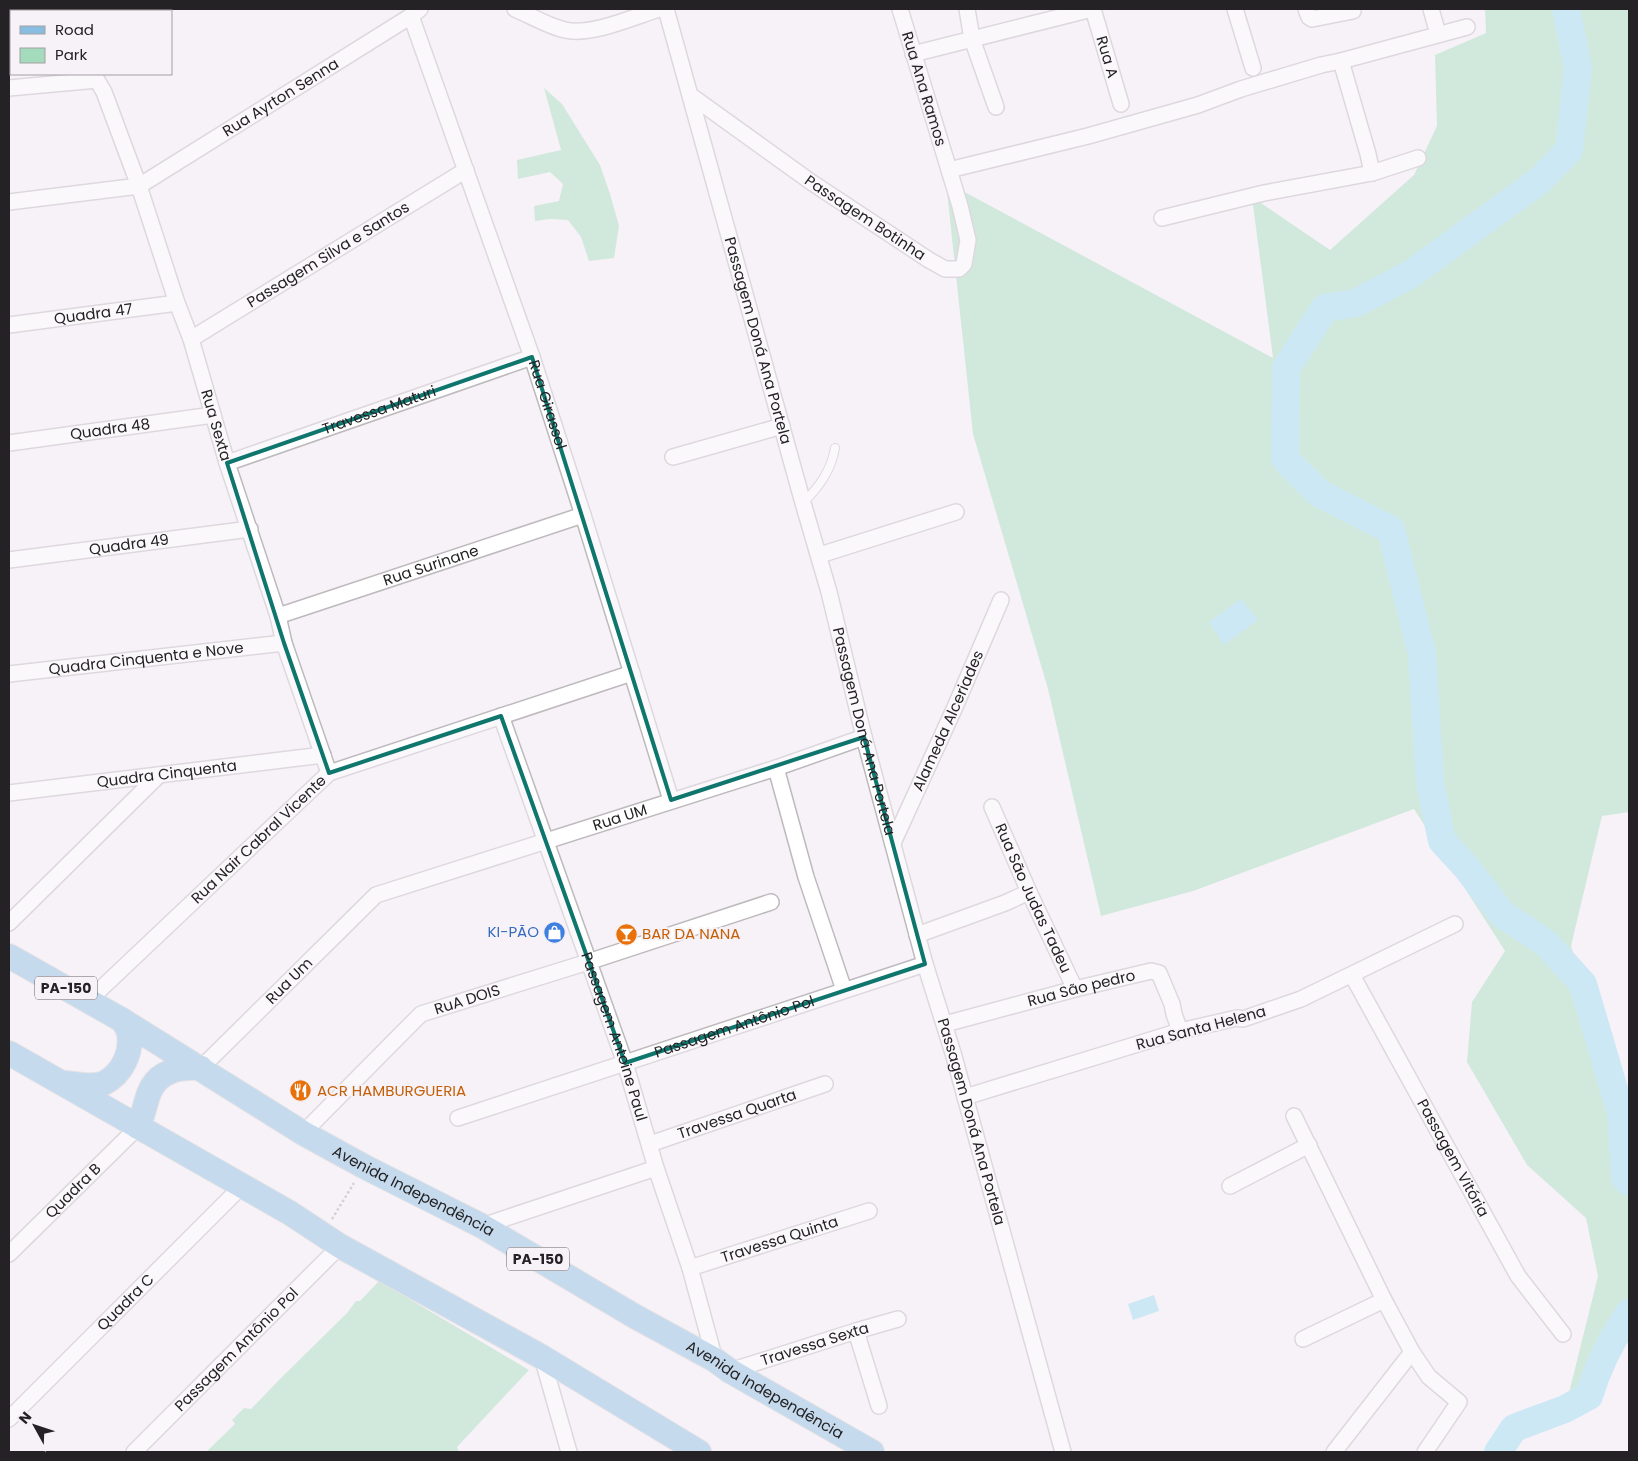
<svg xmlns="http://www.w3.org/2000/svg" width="1638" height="1461" font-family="Poppins,sans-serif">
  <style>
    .green { fill: #a3dbbc }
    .water { fill: #99dbf2 }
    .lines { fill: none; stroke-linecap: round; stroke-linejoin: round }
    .river { stroke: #99dbf2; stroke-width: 28 }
    .service-casing { stroke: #bdb9bd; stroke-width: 10 }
    .minor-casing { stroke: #bdb9bd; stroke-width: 18 }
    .primary-casing { stroke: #cfcecf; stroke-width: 26 }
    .path { stroke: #aba7ab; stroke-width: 2.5; stroke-dasharray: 2.5 2.5; stroke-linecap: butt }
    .service { stroke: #fff; stroke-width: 8 }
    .minor { stroke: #fff; stroke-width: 15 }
    .primary { stroke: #87bde0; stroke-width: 24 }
    .marked { fill: none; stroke: #0f766e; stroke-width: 4; stroke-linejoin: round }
    .labels { text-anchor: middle; stroke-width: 4; stroke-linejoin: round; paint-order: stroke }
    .shield { fill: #f7f2f7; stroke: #636063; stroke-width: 1 }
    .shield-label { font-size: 14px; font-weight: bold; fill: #242224 }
    .street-label { font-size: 15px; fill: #242224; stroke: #f7f2f7 }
    .shop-label { font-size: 15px; fill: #366cbe; stroke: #f7f2f7; text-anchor: end }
    .food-label { font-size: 15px; fill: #c56008; stroke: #f7f2f7; text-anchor: start }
  </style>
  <rect width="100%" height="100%" fill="#f7f2f7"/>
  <path class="green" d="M 1485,9 L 1629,9 L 1629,812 L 1602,816 L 1571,946 L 1629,1121 L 1629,1341 L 1565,1409 L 1598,1276 L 1586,1218 L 1527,1165 L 1467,1062 L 1472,1002 L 1505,951 L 1414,809 L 1193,891 L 1101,916 L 1048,689 L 973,434 L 946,182 L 1273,358 L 1252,197 L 1330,250 L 1414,175 L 1437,126 L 1435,55 L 1486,33 Z
    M 544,88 L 562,104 L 600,165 L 610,194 L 619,226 L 614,258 L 589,261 L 581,237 L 568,220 L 550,219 L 535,221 L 534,206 L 559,201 L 563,184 L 550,172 L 518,179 L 517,160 L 561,150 Z
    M 379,1281 L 529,1370 L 457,1447 L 459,1452 L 206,1452 L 235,1424 L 232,1420 L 244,1408 L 251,1409 L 279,1380 L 347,1313 L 356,1301 L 360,1301 Z"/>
  <path class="water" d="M 1241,599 L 1258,620 L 1224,645 L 1209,622 Z
    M 1154,1295 L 1159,1311 L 1133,1320 L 1128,1304 Z"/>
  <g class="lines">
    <path class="river" d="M 1566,9 L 1578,69 L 1569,150 L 1540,180 L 1411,274 L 1356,303 L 1325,308 L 1286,368 L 1285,459 L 1319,493 L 1391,530 L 1422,654 L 1430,783 L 1442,841 L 1466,867 L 1502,914 L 1547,944 L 1583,984 L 1621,1113 L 1625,1178 L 1629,1182
      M 1498,1452 L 1514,1428 L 1565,1409 L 1589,1396 C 1598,1366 1612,1339 1629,1313"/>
    <defs>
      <path id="service" d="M 803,503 C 819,487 831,471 835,448"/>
      <g id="minor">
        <path d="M 515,9 C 529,15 550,27 565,30 C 592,36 633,17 659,9"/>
        <path id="s1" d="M 666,9 L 803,503 L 829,592 L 864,737 L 925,964 L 953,1053 L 1063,1452"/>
        <path d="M 967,9 L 972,39 L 996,107"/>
        <path id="s2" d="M 1093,9 L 1121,104"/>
        <path d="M 1235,9 L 1253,68"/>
        <path d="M 1306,9 L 1309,17 L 1312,19 L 1353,11"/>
        <path d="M 1431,9 L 1438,34"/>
        <path id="s3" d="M 411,16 L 532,357 L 583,515 L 671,800"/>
        <path d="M 913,54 L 1092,9"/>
        <path d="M 1341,61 L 1368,154 L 1372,173"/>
        <path id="s4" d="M 9,88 L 97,80 L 104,92 L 139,186 L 177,303 L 191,339 L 227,463 L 278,616 L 284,643 L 329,773"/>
        <path id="s5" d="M 690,95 L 811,182 L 929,260 L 945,269 L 959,269 L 964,264 L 968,240 L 960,206 L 900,9"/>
        <path d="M 949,170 L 1088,136 L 1198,105 L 1241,89 L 1321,65 L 1341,61 L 1467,27"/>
        <path id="s6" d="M 9,202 L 139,186 L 411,16 L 420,9"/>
        <path d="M 1162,218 L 1264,193 L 1372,173 L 1418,158"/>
        <path id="s7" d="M 9,325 L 177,303"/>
        <path id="s8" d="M 191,339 L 466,170"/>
        <path id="s9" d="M 9,443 L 213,415"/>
        <path d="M 673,457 L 782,426"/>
        <path id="s10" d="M 227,463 L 532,357"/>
        <path d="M 820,555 L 956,512"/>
        <path id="s11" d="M 9,560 L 250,529"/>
        <path id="s12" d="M 278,616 L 583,515"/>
        <path id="s13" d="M 9,674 L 284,643"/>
        <path id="s14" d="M 501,716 L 625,1063 L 656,1168 L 690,1268 L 715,1360"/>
        <path d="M 776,768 L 806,877 L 844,990"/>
        <path id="s15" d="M 9,793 L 323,755"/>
        <path id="s16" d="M 992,807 L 1029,892 L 1075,989"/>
        <path id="s17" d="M 893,843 L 955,707 L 1001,600"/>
        <path d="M 9,923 L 159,775"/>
        <path d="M 917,935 L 1005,903 L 1029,892"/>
        <path id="s18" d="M 1352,975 L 1518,1276 L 1563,1334"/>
        <path id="s19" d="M 88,1001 L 329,773 L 632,673"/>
        <path id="s20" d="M 945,1024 L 1075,989 L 1151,971 L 1159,973 L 1172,1004 L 1174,1014 L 1180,1031"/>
        <path id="s21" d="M 201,1068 L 376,895 L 776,768 L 864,737"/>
        <path d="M 965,1097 L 1180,1031 L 1237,1018 L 1243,1019 L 1301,999 L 1455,924"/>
        <path d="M 1294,1116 L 1384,1300 L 1412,1352 L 1429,1377 L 1459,1402 L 1425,1452"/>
        <path id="s22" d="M 458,1118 L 925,964"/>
        <path id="s23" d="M 303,1133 L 421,1014 L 588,962 L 771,902"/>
        <path id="s24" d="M 650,1144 L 825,1084"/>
        <path d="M 1230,1186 L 1309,1145"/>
        <path d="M 482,1226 L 656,1168"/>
        <path id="s25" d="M 9,1254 L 138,1127"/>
        <path id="s26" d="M 690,1268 L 869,1211"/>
        <path d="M 856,1331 L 879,1406"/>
        <path d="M 1303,1339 L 1384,1300"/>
        <path d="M 542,1357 L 569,1452"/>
        <path id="s27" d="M 730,1371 L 856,1331 L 898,1319"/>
        <path id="s28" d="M 9,1419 L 242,1186"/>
        <path id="s29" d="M 134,1452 L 340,1246"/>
        <path d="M 1334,1452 L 1412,1352"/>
      </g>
      <g id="primary">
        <path id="s30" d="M 9,956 L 122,1020 L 303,1133 L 365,1167 L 482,1226 L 636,1317 L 715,1360 L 730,1371 L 872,1452"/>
        <path d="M 9,1053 L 290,1213 L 340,1246 L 542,1357 L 699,1452"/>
        <path d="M 66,1083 C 77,1084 93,1088 104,1083 C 122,1074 132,1053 129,1034 C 128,1029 125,1024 122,1020"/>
        <path d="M 138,1127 C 143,1116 145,1104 149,1093 C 158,1070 180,1067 201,1068"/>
      </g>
    </defs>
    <use href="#service" class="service-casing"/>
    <use href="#minor" class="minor-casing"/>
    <use href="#primary" class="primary-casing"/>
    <path class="path" d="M 332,1219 L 354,1183"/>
    <use href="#service" class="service"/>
    <use href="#minor" class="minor"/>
    <use href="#primary" class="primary"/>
  </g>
  <path d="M0 0H1638V1461H0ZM 532,357 L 671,800 L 864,737 L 925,964 L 625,1063 L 501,716 L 329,773 L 284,643 L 227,463 Z" fill="#f7f2f7" fill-opacity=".55" fill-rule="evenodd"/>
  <path class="marked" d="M 532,357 L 671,800 L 864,737 L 925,964 L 625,1063 L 501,716 L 329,773 L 284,643 L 227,463 Z"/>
  <defs>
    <symbol id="shop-disc" viewBox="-11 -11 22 22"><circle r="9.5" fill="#3f7fe0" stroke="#f7f2f7"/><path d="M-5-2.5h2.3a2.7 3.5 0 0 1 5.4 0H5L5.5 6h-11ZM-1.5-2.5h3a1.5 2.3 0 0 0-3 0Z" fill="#fff"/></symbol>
    <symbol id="bar-disc" viewBox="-11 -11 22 22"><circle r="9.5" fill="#e8710a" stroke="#f7f2f7"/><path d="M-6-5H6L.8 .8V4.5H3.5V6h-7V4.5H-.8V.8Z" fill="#fff"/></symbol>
    <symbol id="restaurant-disc" viewBox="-11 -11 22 22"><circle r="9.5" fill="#e8710a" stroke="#f7f2f7"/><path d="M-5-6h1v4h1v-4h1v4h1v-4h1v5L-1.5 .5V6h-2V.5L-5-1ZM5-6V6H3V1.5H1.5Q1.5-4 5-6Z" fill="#fff"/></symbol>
  </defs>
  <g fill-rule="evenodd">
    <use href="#shop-disc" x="542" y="920" width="25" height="25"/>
    <use href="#bar-disc" x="614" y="922" width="25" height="25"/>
    <use href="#restaurant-disc" x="288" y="1078" width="25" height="25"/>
  </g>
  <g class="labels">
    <g class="shield">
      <rect x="35" y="976.5" width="62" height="23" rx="4"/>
      <rect x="507" y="1247.5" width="62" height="23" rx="4"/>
    </g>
    <g class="shield-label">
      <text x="66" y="993">PA-150</text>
      <text x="538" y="1264">PA-150</text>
    </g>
    <g class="street-label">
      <text dy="5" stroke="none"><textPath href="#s2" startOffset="50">Rua A</textPath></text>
      <text transform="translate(924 89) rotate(73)" y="5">Rua Ana Ramos</text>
      <text dy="5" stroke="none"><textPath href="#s6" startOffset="298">Rua Ayrton Senna</textPath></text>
      <text dy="5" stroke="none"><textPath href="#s5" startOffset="214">Passagem Botinha</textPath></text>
      <text dy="5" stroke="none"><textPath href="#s8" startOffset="161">Passagem Silva e Santos</textPath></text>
      <text dy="5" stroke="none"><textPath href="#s7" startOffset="85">Quadra 47</textPath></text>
      <text dy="5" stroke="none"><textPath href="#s1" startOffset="344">Passagem Doná Ana Portela</textPath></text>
      <text dy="5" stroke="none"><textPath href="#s3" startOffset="412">Rua Girassol</textPath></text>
      <text dy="5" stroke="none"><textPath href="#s10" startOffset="161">Travessa Maturi</textPath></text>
      <text dy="5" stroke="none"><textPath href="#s4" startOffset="454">Rua Sexta</textPath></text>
      <text dy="5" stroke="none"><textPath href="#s9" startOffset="102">Quadra 48</textPath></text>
      <text dy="5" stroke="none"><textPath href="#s11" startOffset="121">Quadra 49</textPath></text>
      <text dy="5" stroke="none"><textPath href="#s12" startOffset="161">Rua Surinane</textPath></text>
      <text dy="5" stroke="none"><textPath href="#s13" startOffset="138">Quadra Cinquenta e Nove</textPath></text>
      <text dy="5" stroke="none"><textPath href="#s17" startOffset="134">Alameda Alceriades</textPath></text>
      <text dy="5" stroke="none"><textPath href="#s1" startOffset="749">Passagem Doná Ana Portela</textPath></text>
      <text dy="5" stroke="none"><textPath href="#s15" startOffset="159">Quadra Cinquenta</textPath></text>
      <text dy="5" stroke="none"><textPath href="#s21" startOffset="502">Rua UM</textPath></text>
      <text dy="5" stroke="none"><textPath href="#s19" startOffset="235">Rua Nair Cabral Vicente</textPath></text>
      <text dy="5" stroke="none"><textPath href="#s16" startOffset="100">Rua São Judas Tadeu</textPath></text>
      <text dy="5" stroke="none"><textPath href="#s21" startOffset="124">Rua Um</textPath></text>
      <text dy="5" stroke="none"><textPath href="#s20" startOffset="141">Rua São pedro</textPath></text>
      <text dy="5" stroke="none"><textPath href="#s23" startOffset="216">RuA DOIS</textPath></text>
      <text dy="5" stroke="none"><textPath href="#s22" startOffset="291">Passagem Antônio Pol</textPath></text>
      <text transform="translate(1201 1028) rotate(-15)" y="5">Rua Santa Helena</text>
      <text dy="5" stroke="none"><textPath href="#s14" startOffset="340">Passagem Antoine Paul</textPath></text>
      <text dy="5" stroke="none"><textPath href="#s24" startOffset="92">Travessa Quarta</textPath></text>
      <text dy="5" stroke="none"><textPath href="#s1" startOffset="1154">Passagem Doná Ana Portela</textPath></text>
      <text dy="5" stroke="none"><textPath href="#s18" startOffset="209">Passagem Vitória</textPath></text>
      <text dy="5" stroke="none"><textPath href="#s25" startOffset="90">Quadra B</textPath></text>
      <text dy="5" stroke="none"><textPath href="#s30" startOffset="468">Avenida Independência</textPath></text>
      <text dy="5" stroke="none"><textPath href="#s26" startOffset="94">Travessa Quinta</textPath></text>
      <text dy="5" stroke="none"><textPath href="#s28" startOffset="165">Quadra C</textPath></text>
      <text dy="5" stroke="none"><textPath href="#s27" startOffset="89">Travessa Sexta</textPath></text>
      <text dy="5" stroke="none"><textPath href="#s29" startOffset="145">Passagem Antônio Pol</textPath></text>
      <text dy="5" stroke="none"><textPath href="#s30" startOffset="872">Avenida Independência</textPath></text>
    </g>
    <g class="shop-label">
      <text x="539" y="937">KI-PÃO</text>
    </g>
    <g class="food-label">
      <text x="642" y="939">BAR DA NANA</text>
      <text x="317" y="1096">ACR HAMBURGUERIA</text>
    </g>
  </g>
  <rect width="1638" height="1461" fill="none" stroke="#242224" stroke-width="20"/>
  <rect x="10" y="10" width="162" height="65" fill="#f7f2f7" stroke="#a39fa3"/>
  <rect x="20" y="26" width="25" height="8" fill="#87bde0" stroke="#a39fa3"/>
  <text x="55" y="35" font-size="15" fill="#242224">Road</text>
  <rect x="20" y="48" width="25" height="15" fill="#a3dbbc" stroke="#a39fa3"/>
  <text x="55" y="60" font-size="15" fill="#242224">Park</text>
  <g transform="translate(35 1426) rotate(310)" stroke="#f7f2f7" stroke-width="4" paint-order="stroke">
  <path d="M0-4L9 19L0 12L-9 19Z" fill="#242224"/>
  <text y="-8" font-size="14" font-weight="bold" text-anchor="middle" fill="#242224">N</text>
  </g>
</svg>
